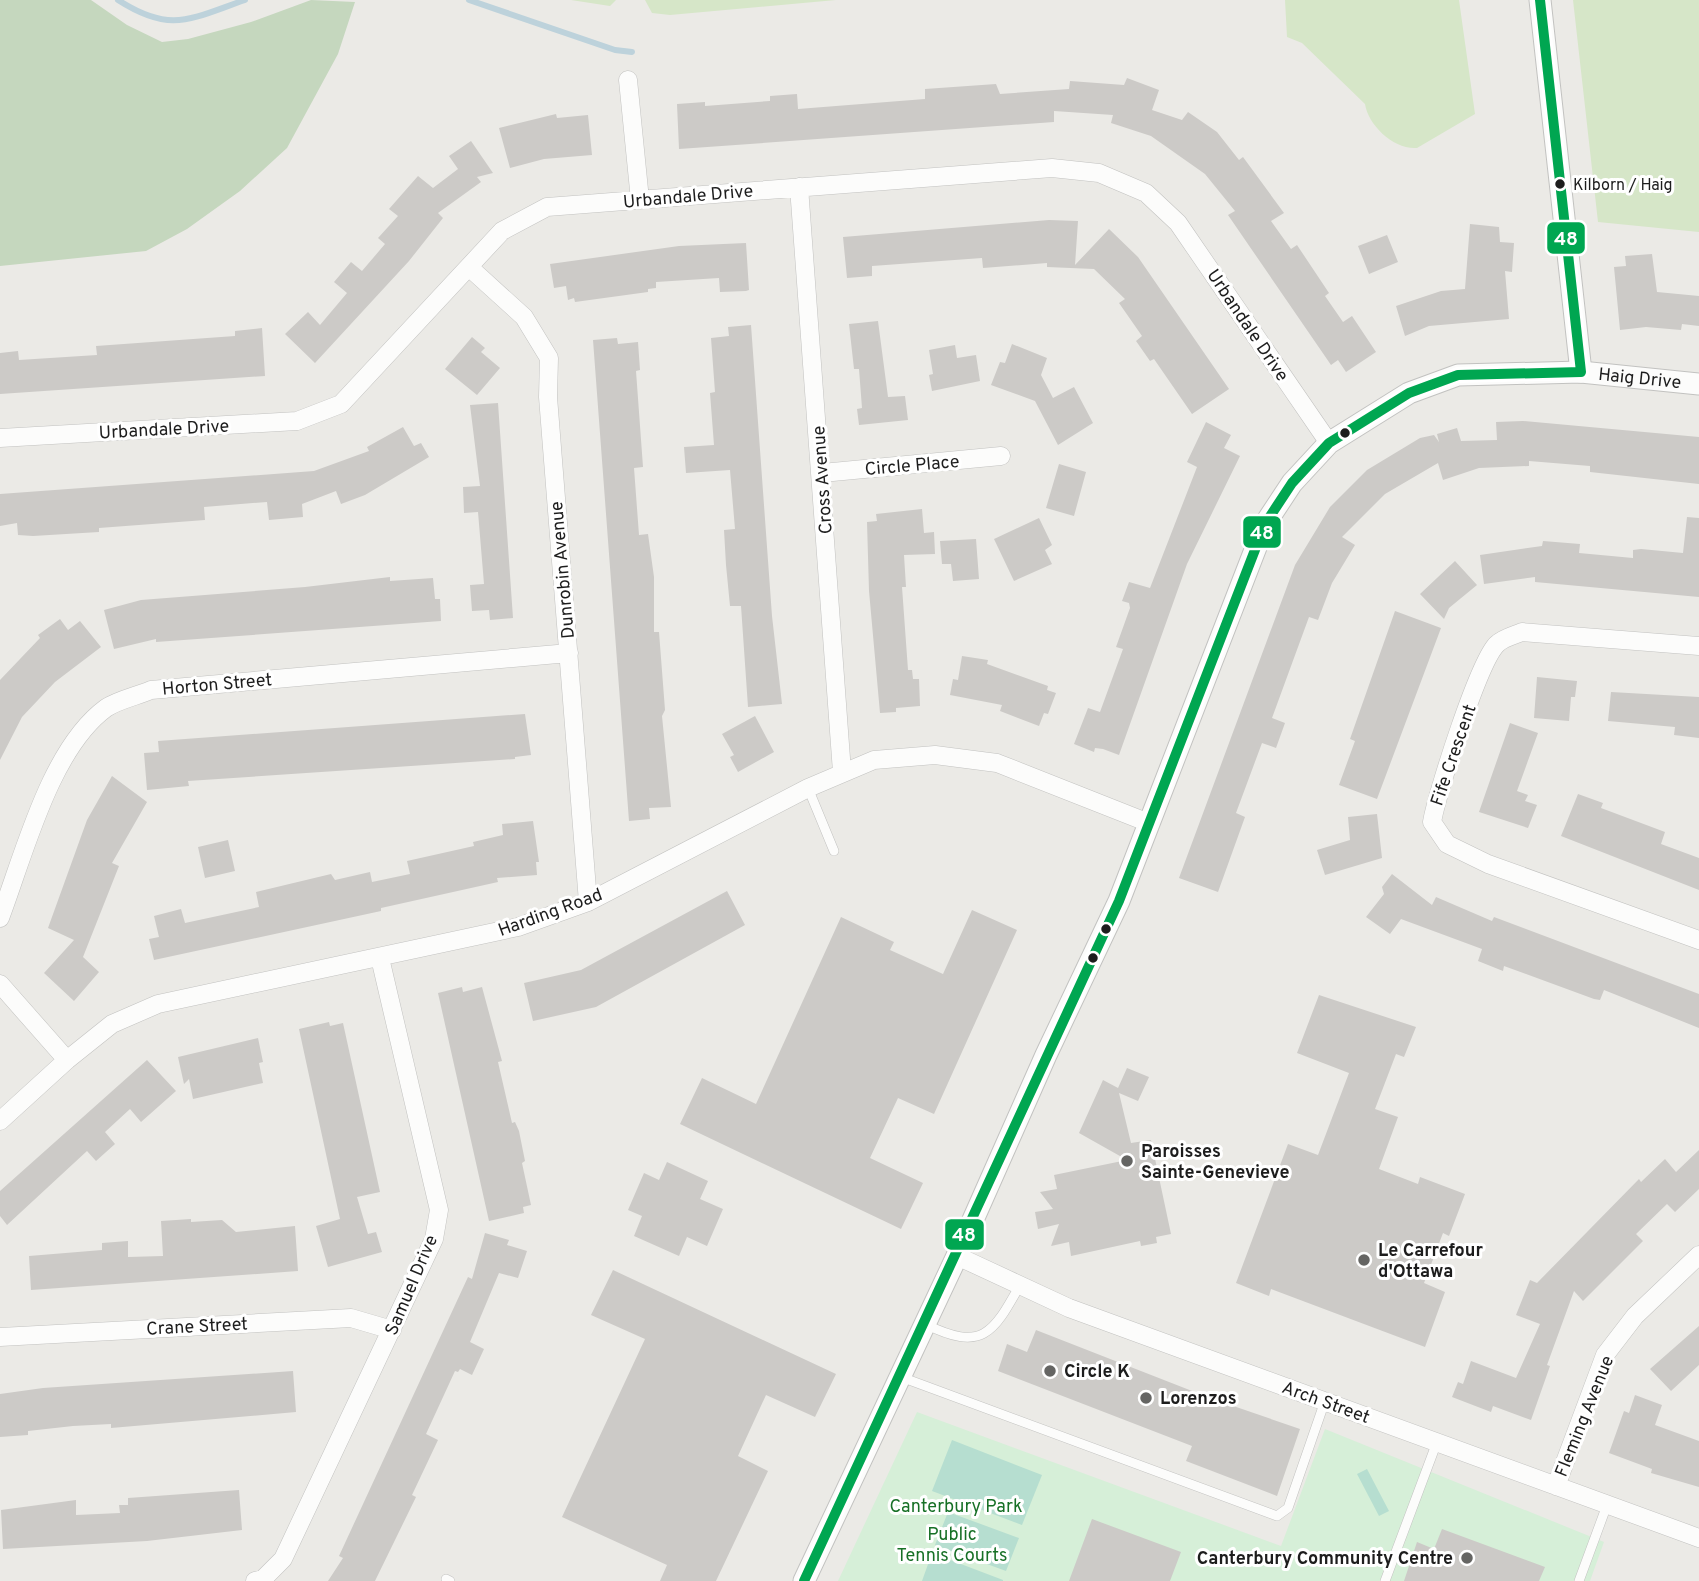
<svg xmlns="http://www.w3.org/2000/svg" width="1699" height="1581" font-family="Overpass,sans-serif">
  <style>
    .grass { fill: #d6e6c8 }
    .forest { fill: #c5d7be }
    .park { fill: #d6efd8 }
    .pitch { fill: #b6ded0 }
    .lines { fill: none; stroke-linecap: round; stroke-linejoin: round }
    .stream { stroke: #bdd2db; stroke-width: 6 }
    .building { fill: #cccac7 }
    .service-casing { stroke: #c2c2c0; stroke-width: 10 }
    .minor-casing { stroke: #c2c2c0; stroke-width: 19 }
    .tertiary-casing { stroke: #c2c2c0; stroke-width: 23 }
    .service { stroke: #fcfcfb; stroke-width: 9 }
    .minor { stroke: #fcfcfb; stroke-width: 18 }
    .tertiary { stroke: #fcfcfb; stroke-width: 21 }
    .bus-1-casing { stroke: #fff; stroke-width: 16 }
    .bus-1 { stroke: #00a651; stroke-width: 10 }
    .bus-dot { fill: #1d1d1d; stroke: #fff; stroke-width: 2.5 }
    .poi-dot { fill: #656563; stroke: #fff; stroke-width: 2.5 }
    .labels { text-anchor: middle; stroke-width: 6; stroke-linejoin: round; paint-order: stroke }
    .bus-label { font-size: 16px; fill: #1d1d1d; stroke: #fff; text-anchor: start }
    .street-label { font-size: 18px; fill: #1d1d1d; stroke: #fff }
    .poi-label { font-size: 18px; font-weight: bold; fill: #1d1d1d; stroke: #fff; text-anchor: start }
    .park-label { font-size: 18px; fill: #177026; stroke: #fff }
    .line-badge { stroke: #fff; stroke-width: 2.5 }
    .badge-label { font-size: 19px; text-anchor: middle; font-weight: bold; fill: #fff }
  </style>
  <rect width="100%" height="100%" fill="#ebeae6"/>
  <path class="grass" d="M 571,0 L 616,0 L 610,6 Z
    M 645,0 L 836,0 L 670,15 L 652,13 Z
    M 1285,0 L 1459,0 L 1475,114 L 1417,148 C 1394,150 1368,125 1365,104 L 1302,43 L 1287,37 Z
    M 1573,0 L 1699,0 L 1699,232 L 1598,222 Z"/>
  <path class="forest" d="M 0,0 L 91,0 L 127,25 L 162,42 L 188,39 L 251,22 L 311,0 L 355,2 L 338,54 L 287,148 L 240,191 L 187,229 L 146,251 L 0,266 Z"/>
  <path class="park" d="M 917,1412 L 1281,1546 L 1325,1429 L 1604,1542 L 1590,1581 L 838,1581 Z"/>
  <path class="pitch" d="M 952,1440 L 1042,1475 L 1022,1525 L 932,1491 Z
    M 1367,1469 L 1389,1511 L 1379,1516 L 1357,1474 Z
    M 948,1512 L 1019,1538 L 1006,1571 L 935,1545 Z
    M 932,1553 L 1003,1580 L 1003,1581 L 922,1581 Z"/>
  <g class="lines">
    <path class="stream" d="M 118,0 C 171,34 190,19 245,0
      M 469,0 L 615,50 L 632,52"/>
  </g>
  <path class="building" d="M 1127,78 L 1159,90 L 1152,110 L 1182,120 L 1188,112 L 1217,132 L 1239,160 L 1243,157 L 1284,213 L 1271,221 L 1291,249 L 1297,245 L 1329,293 L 1325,296 L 1343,322 L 1352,316 L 1376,352 L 1346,372 L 1338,360 L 1331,365 L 1228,215 L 1235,211 L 1205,174 L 1151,136 L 1111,123 L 1113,115 L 1054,111 L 1054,122 L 679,149 L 677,104 L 705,102 L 705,106 L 770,101 L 770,96 L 797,94 L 798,109 L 925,99 L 925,89 L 996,84 L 1000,94 L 1069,89 L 1070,81 L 1124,85 Z
    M 556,114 L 557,118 L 588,115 L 592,155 L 544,159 L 510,168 L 499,128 Z
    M 471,141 L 493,173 L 477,177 L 481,182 L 438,213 L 443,218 L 409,261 L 315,363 L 285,334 L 308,312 L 320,325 L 347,293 L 334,282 L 351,262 L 362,271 L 385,244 L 378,238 L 398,216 L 389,209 L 418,176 L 433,188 L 458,169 L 449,156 Z
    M 1049,220 L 1078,221 L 1075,265 L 1109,229 L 1138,257 L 1229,389 L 1192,414 L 1154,359 L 1150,361 L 1136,341 L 1142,336 L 1119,303 L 1125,299 L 1094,269 L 1047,267 L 1047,263 L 983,268 L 982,258 L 872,266 L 872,276 L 847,278 L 843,237 Z
    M 1470,224 L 1499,227 L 1500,242 L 1514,243 L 1512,272 L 1505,271 L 1509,319 L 1429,326 L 1405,336 L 1396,306 L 1441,291 L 1465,289 Z
    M 1387,235 L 1398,262 L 1369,274 L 1358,246 Z
    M 746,243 L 749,290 L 746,291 L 720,292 L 719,278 L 656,282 L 656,288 L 648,289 L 648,292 L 575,302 L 574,298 L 568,300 L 566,286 L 554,288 L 550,264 L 679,246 Z
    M 1652,254 L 1657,292 L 1699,296 L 1699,326 L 1682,324 L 1681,330 L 1646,327 L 1620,330 L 1614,267 L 1626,266 L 1625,256 Z
    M 878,321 L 888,397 L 905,396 L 908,420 L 859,425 L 857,409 L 862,408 L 859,369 L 854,369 L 849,324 Z
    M 751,325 L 772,616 L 782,704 L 748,707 L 741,606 L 730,606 L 726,565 L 724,530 L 735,529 L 730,470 L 686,473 L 684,447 L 714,445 L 710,393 L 715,392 L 711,338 L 729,336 L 728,327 Z
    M 262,328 L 265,376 L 0,394 L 0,353 L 18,351 L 19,360 L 97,355 L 96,346 L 235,336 L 235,331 Z
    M 472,337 L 485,348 L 481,352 L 500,368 L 477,395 L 445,369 Z
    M 617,338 L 618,344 L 638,342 L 640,370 L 636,371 L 643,467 L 634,468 L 639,535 L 648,534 L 654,577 L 654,632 L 659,632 L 665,710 L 662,716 L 671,807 L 649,808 L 650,819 L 629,821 L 593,340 Z
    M 1012,344 L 1047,358 L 1041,375 L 1053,398 L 1074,387 L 1093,423 L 1058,445 L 1035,401 L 991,385 L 1000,362 L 1005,363 Z
    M 955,345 L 957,358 L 976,355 L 980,381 L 932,391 L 929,375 L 933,374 L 929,350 Z
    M 498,403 L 513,618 L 490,620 L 489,610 L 472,611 L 470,585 L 484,584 L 478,512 L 464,513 L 463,487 L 480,486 L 470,405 Z
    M 1523,421 L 1699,437 L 1699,484 L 1590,472 L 1590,466 L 1529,461 L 1529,466 L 1479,468 L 1443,480 L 1438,463 L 1385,494 L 1342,537 L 1355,545 L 1332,583 L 1318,620 L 1309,617 L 1272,718 L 1285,723 L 1276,748 L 1262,743 L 1236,813 L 1245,817 L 1218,892 L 1179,878 L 1295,565 L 1330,507 L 1367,470 L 1420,438 L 1434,435 L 1439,442 L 1437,434 L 1457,428 L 1461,441 L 1497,440 L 1496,422 Z
    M 1206,422 L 1231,435 L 1224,448 L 1240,456 L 1187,564 L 1119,755 L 1103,749 L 1095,748 L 1094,752 L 1074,744 L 1088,708 L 1100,712 L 1123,649 L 1116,647 L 1130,608 L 1129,603 L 1122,601 L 1129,582 L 1150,588 L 1197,467 L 1187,462 Z
    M 403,427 L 414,446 L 421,443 L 429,457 L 365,495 L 341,504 L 336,491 L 302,504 L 303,517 L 269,520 L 267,502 L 204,507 L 205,520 L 99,528 L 99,532 L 33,536 L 18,535 L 17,523 L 0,526 L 0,494 L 314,471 L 369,451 L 367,447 Z
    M 1059,464 L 1086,472 L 1074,516 L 1046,508 Z
    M 922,509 L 924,533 L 934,532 L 935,554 L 904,555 L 906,587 L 902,587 L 908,670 L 912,670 L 913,679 L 919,679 L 920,706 L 896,708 L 896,712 L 880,713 L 869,591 L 867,522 L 877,521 L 876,514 Z
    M 1687,517 L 1699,518 L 1699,597 L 1535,582 L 1535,577 L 1484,584 L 1480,555 L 1542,546 L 1543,541 L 1580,544 L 1579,553 L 1633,558 L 1633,550 L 1641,549 L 1683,553 Z
    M 1039,518 L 1052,545 L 1045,550 L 1052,564 L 1014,581 L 994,539 Z
    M 976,539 L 979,579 L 953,581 L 951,564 L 942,564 L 940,541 Z
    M 1455,561 L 1477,585 L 1449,608 L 1444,619 L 1420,594 Z
    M 390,577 L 390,581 L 433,578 L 435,599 L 440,599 L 441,621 L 156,642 L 156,639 L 114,649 L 104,610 L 141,600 L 305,587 Z
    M 1395,611 L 1441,628 L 1377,799 L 1339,785 L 1355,741 L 1350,739 Z
    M 60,619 L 68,630 L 80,621 L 101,647 L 55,682 L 22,717 L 0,760 L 0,680 L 40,638 L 38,635 Z
    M 962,656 L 988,660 L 987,664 L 1048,686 L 1047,690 L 1056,693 L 1048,714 L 1044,713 L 1039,726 L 1000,711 L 1002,705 L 950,695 L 953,679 L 958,680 Z
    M 1537,677 L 1577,681 L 1575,697 L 1571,697 L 1569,721 L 1534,718 Z
    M 1611,692 L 1699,697 L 1699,738 L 1674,735 L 1675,727 L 1608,721 Z
    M 525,714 L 531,755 L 515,757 L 515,759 L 188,781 L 189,786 L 147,790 L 144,753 L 159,752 L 158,741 Z
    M 755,716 L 774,752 L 738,772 L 730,757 L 734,755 L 722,734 Z
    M 1510,723 L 1538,733 L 1517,791 L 1528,795 L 1525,801 L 1537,805 L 1528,828 L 1479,812 Z
    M 112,776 L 147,802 L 112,863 L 119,866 L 83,957 L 99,972 L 74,1001 L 44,973 L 74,940 L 48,928 L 87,820 Z
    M 1578,794 L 1603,803 L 1601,808 L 1665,832 L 1661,844 L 1699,858 L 1699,890 L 1561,836 Z
    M 1377,814 L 1382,858 L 1325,875 L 1317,850 L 1350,840 L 1348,817 Z
    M 533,821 L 539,862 L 536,862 L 537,875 L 497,878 L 498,882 L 381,908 L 381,911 L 154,960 L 149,939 L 159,937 L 154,916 L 181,909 L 185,923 L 259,907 L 256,892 L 331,874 L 335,880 L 370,872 L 372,882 L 410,874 L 407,861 L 474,846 L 473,842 L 503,835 L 502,824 Z
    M 228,840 L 235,871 L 205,878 L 198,847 Z
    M 1392,874 L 1432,905 L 1436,897 L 1492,921 L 1494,917 L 1699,994 L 1699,1028 L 1604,990 L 1600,1000 L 1594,999 L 1504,966 L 1503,971 L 1478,961 L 1482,949 L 1401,919 L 1390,934 L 1366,917 L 1384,894 L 1382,887 Z
    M 727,891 L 745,925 L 596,1007 L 533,1021 L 524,983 L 581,970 Z
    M 972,910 L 1017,930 L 934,1114 L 898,1098 L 870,1158 L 923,1183 L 901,1229 L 680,1124 L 702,1078 L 756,1104 L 841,917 L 894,942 L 890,950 L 943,974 Z
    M 462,987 L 463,992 L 482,987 L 502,1061 L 498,1062 L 512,1123 L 515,1122 L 519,1131 L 525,1161 L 522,1163 L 531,1205 L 523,1207 L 524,1213 L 489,1221 L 438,993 Z
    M 1319,995 L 1416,1027 L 1404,1057 L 1396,1054 L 1375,1109 L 1398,1117 L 1379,1169 L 1418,1184 L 1420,1177 L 1465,1194 L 1449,1236 L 1443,1233 L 1424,1283 L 1445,1292 L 1425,1347 L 1271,1289 L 1269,1296 L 1236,1283 L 1288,1144 L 1318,1155 L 1349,1073 L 1297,1053 Z
    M 329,1022 L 330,1026 L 343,1023 L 380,1192 L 357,1197 L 368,1234 L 376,1232 L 382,1252 L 328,1267 L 316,1226 L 340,1219 L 299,1029 Z
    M 258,1038 L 263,1062 L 259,1063 L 263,1083 L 193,1099 L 189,1079 L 184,1084 L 178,1057 Z
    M 147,1060 L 176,1091 L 141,1122 L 130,1109 L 105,1132 L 115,1144 L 96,1161 L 87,1151 L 7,1225 L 0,1216 L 0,1191 Z
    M 1127,1068 L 1149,1077 L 1138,1101 L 1119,1093 L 1131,1143 L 1151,1140 L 1171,1234 L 1156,1237 L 1157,1243 L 1141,1246 L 1140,1241 L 1071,1256 L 1069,1242 L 1051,1246 L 1059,1224 L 1038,1229 L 1035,1212 L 1053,1209 L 1040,1192 L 1057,1189 L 1054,1175 L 1127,1160 L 1079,1133 L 1103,1080 L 1118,1088 Z
    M 1699,1150 L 1699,1189 L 1675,1212 L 1667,1204 L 1636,1234 L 1643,1241 L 1583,1301 L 1574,1291 L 1547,1365 L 1550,1366 L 1531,1420 L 1493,1406 L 1491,1412 L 1452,1397 L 1458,1382 L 1463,1384 L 1471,1361 L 1516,1378 L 1540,1324 L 1516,1315 L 1530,1280 L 1537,1283 L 1639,1179 L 1641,1182 L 1665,1159 L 1676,1172 Z
    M 667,1162 L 708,1181 L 700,1199 L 723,1209 L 707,1246 L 687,1237 L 679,1256 L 634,1236 L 642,1216 L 628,1210 L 644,1173 L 659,1180 Z
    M 191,1219 L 191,1222 L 222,1220 L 236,1232 L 295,1226 L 298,1271 L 31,1290 L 29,1256 L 102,1250 L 102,1243 L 128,1241 L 128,1257 L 163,1256 L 161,1221 Z
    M 485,1233 L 509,1240 L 507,1245 L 527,1251 L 518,1278 L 499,1273 L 470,1342 L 484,1349 L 472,1375 L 460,1369 L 458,1372 L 455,1371 L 426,1434 L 438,1440 L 412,1495 L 416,1497 L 375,1581 L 328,1581 L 343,1558 L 339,1556 L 468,1277 L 472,1279 Z
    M 613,1270 L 836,1374 L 815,1417 L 766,1395 L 738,1456 L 768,1471 L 716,1581 L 660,1581 L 667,1565 L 562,1517 L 645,1339 L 591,1315 Z
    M 1699,1326 L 1699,1365 L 1671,1391 L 1650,1369 Z
    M 1036,1330 L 1210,1398 L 1300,1429 L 1277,1496 L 1186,1461 L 1192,1446 L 998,1371 L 1007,1344 L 1027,1352 Z
    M 293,1371 L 296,1412 L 111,1428 L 111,1424 L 73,1426 L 28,1431 L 28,1435 L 0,1437 L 0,1394 L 43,1388 Z
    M 1635,1395 L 1662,1405 L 1655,1425 L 1699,1441 L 1699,1487 L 1651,1473 L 1652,1469 L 1609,1453 L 1624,1411 L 1629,1413 Z
    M 239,1490 L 242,1530 L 147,1541 L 3,1549 L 1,1510 L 76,1500 L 76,1515 L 120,1513 L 119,1505 L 128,1505 L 128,1498 Z
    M 1092,1519 L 1181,1552 L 1170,1581 L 1069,1581 Z
    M 1442,1529 L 1545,1567 L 1539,1581 L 1404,1581 L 1417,1542 L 1434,1549 Z"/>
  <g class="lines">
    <defs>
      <path id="service" d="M 808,788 L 834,851
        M 925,1324 C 982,1352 993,1334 1020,1285
        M 901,1377 L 1277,1516 L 1288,1508 L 1325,1401
        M 446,1579 L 450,1581
        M 1385,1581 L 1437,1442
        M 1579,1581 L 1607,1505"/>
      <path id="minor" d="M 628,80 L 640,200
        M 799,187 L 842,772
        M 470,268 L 524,317 L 549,358 L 548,397 L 588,902
        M 0,438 L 297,421 L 341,404 L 502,231 L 547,207 L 1052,168 L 1099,173 L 1146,193 L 1178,223 L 1329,443
        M 822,473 L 1001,456
        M 1699,646 L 1522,632 C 1515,635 1503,638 1497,644 C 1479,661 1437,793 1432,822 L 1447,844 L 1488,864 L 1699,940
        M 0,918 C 24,855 50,749 106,708 C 118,700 137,696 151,690 L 569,653
        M 0,984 L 67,1060
        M 0,1121 L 67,1060 L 112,1024 L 158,1004 L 518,927 L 588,902 L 808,788 L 874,760 L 935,755 L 997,763 L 1149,823
        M 957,1256 L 1069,1308 L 1699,1538
        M 0,1337 L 351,1318 L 392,1330
        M 1556,1486 L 1605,1355 L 1635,1316 L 1699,1255
        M 255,1581 L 263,1579 L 283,1559 L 434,1239 L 439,1210 L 380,958"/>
      <g id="tertiary">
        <path d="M 1540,0 L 1581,372"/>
        <path id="s1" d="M 804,1581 L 957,1256 L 1046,1055 L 1119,901 L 1265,524 L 1292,483 L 1329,443 L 1409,393 L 1458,375 L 1581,372 L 1699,384"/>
      </g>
    </defs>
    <use href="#service" class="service-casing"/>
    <use href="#minor" class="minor-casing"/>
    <use href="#tertiary" class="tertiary-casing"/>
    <use href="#service" class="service"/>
    <use href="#minor" class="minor"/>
    <use href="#tertiary" class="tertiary"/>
    <defs>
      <path id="bus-1" d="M 1540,0 L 1581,372
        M 804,1581 L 1119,901 L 1265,524 L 1292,483 L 1329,443 L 1409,393 L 1458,375 L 1581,372"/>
    </defs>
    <use href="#bus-1" class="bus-1-casing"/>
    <use href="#bus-1" class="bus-1"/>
  </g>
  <g class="bus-dot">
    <circle cx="1560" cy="184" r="6"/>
    <circle cx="1345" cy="433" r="6"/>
    <circle cx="1106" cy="929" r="6"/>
    <circle cx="1093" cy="958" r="6"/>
  </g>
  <g class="poi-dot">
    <circle cx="1127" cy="1161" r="7"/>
    <circle cx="1364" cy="1260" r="7"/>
    <circle cx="1050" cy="1371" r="7"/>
    <circle cx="1146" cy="1398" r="7"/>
    <circle cx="1467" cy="1558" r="7"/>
  </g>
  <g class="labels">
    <g class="bus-label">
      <text x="1573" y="190">Kilborn / Haig</text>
    </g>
    <g class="street-label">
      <text transform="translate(688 196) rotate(-5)" y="6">Urbandale Drive</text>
      <text transform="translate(1248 325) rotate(56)" y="6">Urbandale Drive</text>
      <text dy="6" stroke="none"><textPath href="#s1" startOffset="1586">Haig Drive</textPath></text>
      <text transform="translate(164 429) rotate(-3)" y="6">Urbandale Drive</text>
      <text transform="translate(912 465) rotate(-5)" y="6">Circle Place</text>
      <text transform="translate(822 480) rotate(-94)" y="6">Cross Avenue</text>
      <text transform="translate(562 570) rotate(-95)" y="6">Dunrobin Avenue</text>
      <text transform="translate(217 684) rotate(-5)" y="6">Horton Street</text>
      <text transform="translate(1453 755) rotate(-71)" y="6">Fife Crescent</text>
      <text transform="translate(550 912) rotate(-20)" y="6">Harding Road</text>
      <text transform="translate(411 1285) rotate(-67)" y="6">Samuel Drive</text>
      <text transform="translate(197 1326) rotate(-3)" y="6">Crane Street</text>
      <text transform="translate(1326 1402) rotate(20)" y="6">Arch Street</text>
      <text transform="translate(1584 1416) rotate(-68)" y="6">Fleming Avenue</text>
    </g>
    <g class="poi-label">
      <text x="1141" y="1157">Paroisses<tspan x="1141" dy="21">Sainte-Genevieve</tspan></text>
      <text x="1378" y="1256">Le Carrefour<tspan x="1378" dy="21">d'Ottawa</tspan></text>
      <text x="1064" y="1377">Circle K</text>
      <text x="1160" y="1404">Lorenzos</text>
      <text x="1453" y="1564" text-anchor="end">Canterbury Community Centre</text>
    </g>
    <g class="park-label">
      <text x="956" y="1512">Canterbury Park</text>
      <text x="952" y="1540">Public<tspan x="952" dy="21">Tennis Courts</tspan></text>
    </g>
  </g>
  <g class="line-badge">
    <rect x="1546" y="221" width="40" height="34" rx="7" fill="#00a651"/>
    <rect x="1242" y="515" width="40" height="34" rx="7" fill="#00a651"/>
    <rect x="944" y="1218" width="41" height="33" rx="7" fill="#00a651"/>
  </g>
  <g class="badge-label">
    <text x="1566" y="245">48</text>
    <text x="1262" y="539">48</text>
    <text x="964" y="1241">48</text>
  </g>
</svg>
